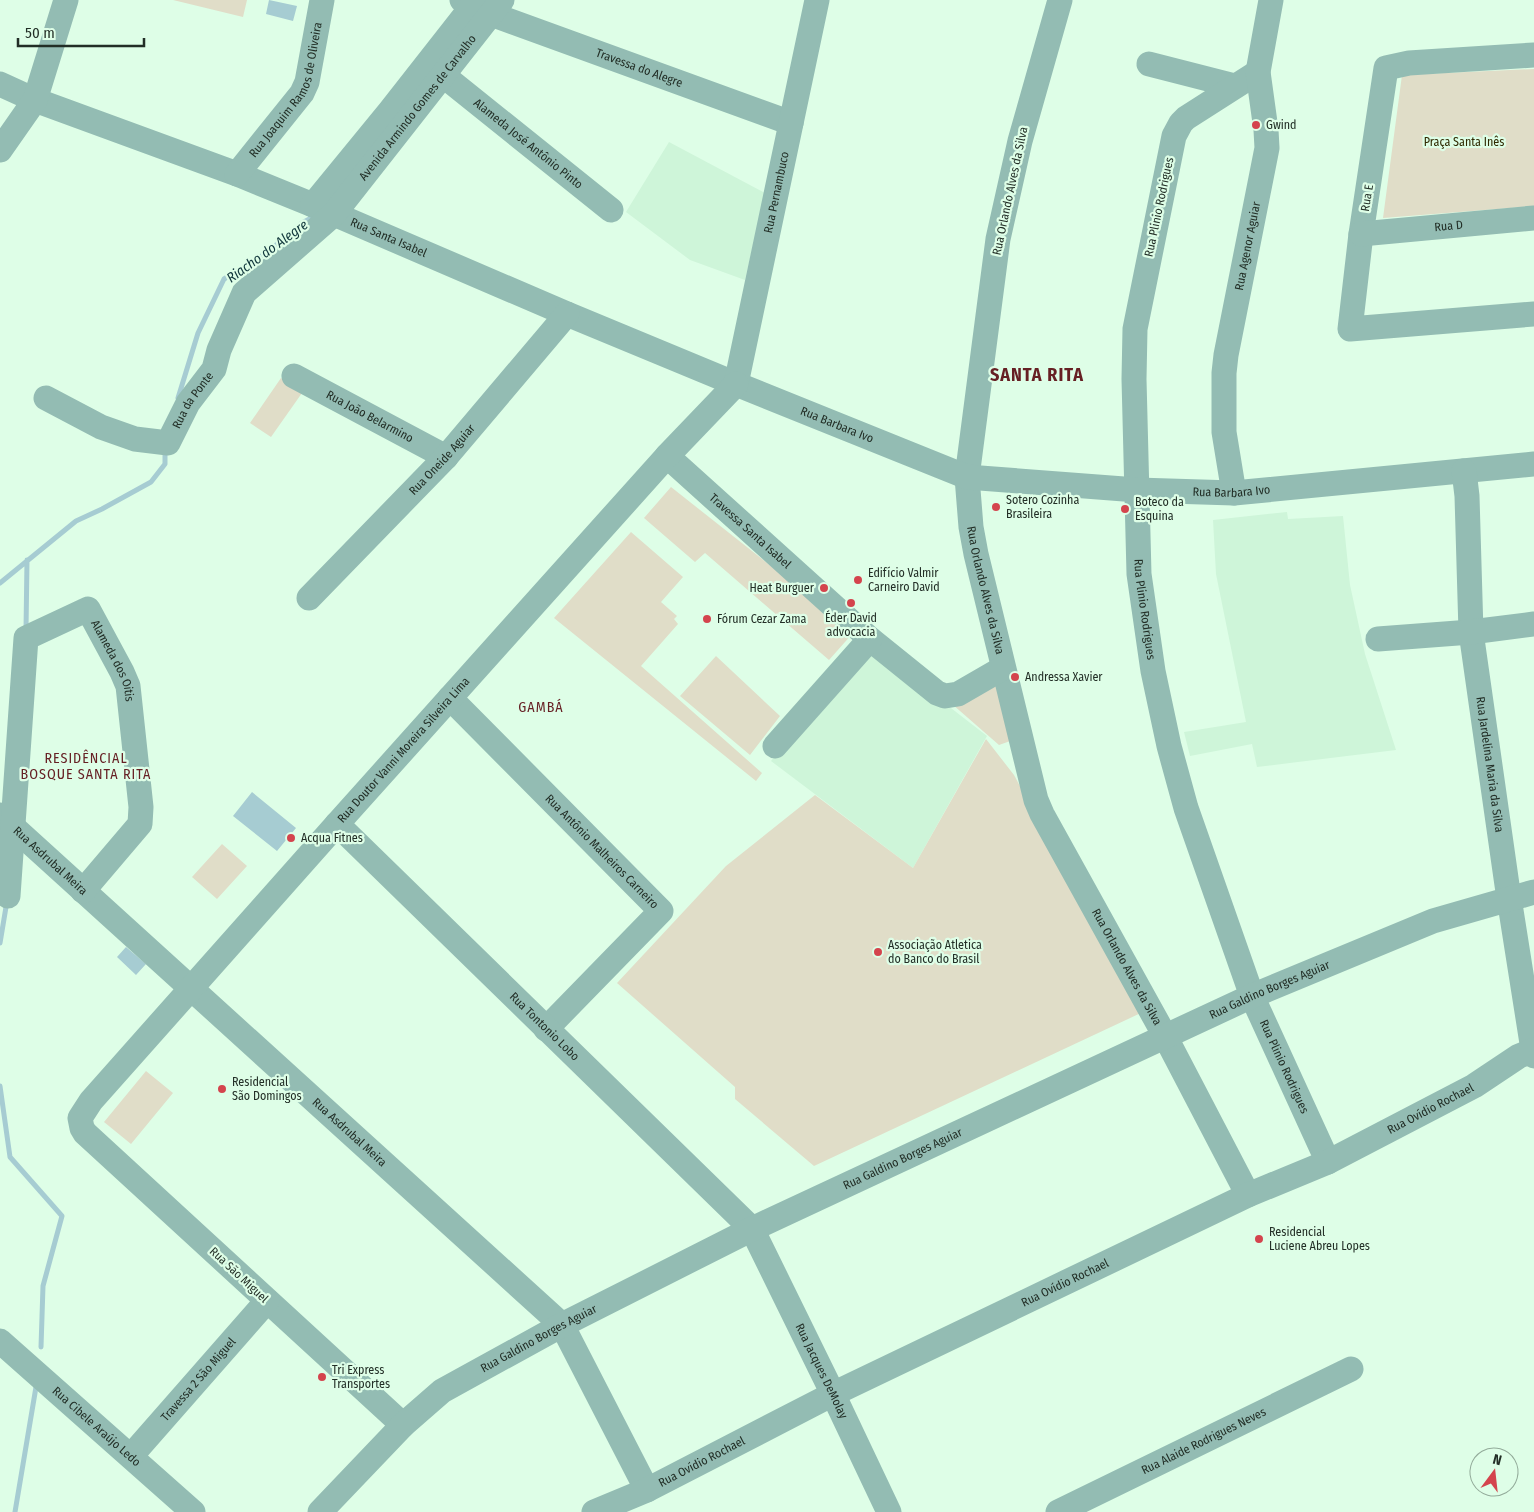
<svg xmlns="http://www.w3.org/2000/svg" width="1534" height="1512" font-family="'Fira Sans Condensed',sans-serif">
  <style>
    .built { fill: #cef5d9 }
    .green { fill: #e0ddc8 }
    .water { fill: #a6ccd2 }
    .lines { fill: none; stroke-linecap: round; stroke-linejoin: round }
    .stream { stroke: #a6ccd2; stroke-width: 5 }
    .minor { stroke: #93bcb3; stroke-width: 25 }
    .poi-dot { fill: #d4444d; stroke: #defee7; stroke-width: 2 }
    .labels { text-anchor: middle; stroke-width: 4.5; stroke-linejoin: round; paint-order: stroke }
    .street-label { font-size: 12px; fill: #222e26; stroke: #defee7 }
    .poi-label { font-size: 12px; fill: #222e26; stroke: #defee7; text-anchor: start }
    .park-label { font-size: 12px; fill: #2f2901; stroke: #defee7 }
    .water-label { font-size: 14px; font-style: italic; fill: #10363b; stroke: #defee7 }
    .neighbourhood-label { font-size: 14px; letter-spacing: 1px; fill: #662024; stroke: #defee7 }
    .district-label { font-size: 18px; font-weight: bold; letter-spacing: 1px; fill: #662024; stroke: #defee7 }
  </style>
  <rect width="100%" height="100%" fill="#defee7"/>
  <path class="built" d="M 669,142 L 765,193 L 745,280 L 690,260 L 626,212 Z
    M 1287,512 L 1288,519 L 1343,516 L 1350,585 L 1365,654 L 1396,750 L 1257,767 L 1252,744 L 1190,756 L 1184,732 L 1246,722 L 1216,574 L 1213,520 Z
    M 866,642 L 987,736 L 913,868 L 771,761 Z"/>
  <path class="green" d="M 173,0 L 247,0 L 243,17 Z
    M 1534,69 L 1534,206 L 1383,218 L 1402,75 Z
    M 281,378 L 302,393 L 271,437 L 250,423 Z
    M 671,487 L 848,627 L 853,633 L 829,660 L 705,553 L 695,562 L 644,518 Z
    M 631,532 L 683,577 L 661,602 L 677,616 L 674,619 L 678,624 L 641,666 L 762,773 L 756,781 L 554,618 Z
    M 716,656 L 780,716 L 750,755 L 680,696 Z
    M 1001,681 L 1013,740 L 999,745 L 952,704 Z
    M 986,739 L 1014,775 L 1143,1012 L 814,1166 L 735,1099 L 735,1087 L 617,983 L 726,866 L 815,795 L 913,868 Z
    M 222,844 L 247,866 L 217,899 L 192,877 Z
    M 146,1071 L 173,1093 L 131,1144 L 104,1122 Z"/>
  <path class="water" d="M 269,0 L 297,6 L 293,21 L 266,14 Z
    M 252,792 L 296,828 L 277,851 L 233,816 Z
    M 126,947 L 146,964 L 136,975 L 117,957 Z"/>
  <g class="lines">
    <path class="stream" d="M 178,398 L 198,333 L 224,279 L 268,252 L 302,223 L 315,216
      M 0,583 L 76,521 L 102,509 L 151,482 L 165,464 L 165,450
      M 26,630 L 27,560
      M 0,943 L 7,901
      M 0,1086 L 10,1157 L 62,1216 L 43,1286 L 41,1347
      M 15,1512 L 36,1387"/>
    <g class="minor">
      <path id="s1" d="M 462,0 L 491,14 L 791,123"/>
      <path id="s2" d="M 1060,0 L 1020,141 L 998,239 L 967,477 L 971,527 L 976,554 L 1036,800 L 1042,814 L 1165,1036 L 1248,1195"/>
      <path d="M 1534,55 L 1409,63 L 1386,68 L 1361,234 L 1350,329 L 1534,314"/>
      <path d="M 1149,64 L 1235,86"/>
      <path id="s3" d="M 1258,72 L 1186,118 L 1181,123 L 1174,136 L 1135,329 L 1134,379 L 1139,574 L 1153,671 L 1169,746 L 1186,808 L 1252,996 L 1328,1162"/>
      <path id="s4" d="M 444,76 L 611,210"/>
      <path id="s5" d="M 0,84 L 35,100 L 237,174 L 313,205 L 567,314 L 736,384 L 967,477 L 1137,490 L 1234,493 L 1534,464"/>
      <path d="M 0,150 L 35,100 L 66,0"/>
      <path id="s6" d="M 237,174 L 302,93 L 307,82 L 322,0"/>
      <path d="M 313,205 L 390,111 L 477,0"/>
      <path id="s7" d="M 1361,234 L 1534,218"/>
      <path id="s8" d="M 294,376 L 446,457"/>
      <path id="s9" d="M 736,384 L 817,0"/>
      <path id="s10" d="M 46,398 L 101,427 L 135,439 L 168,443 L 188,403 L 214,369 L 219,350 L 244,293 L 334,214 L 502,0"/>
      <path id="s11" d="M 667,456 L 870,639 L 937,693 L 945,696 L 958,694 L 1003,668"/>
      <path id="s12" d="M 1464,471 L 1467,496 L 1471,632 L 1507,885 L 1534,1056"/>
      <path id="s13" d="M 1234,493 L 1224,432 L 1224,373 L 1226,355 L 1267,148 L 1266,130 L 1258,72 L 1271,0"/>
      <path id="s14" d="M 309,598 L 446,457 L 567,314"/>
      <path d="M 1378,639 L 1471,632 L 1534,624"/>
      <path id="s15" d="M 450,698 L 661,911 L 546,1029"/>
      <path d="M 775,746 L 870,639"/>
      <path id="s16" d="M 0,815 L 562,1325 L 647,1490"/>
      <path id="s17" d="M 337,824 L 752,1229 L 833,1394 L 889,1512"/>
      <path id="s18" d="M 8,896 L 26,638 L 88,609 L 122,672 L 128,686 L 141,807 L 140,824 L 83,891"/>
      <path id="s19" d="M 0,1341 L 193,1512"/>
      <path id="s20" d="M 403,1425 L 85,1133 L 82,1128 L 80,1118 L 91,1101 L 337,824 L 667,456 L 736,384"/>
      <path id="s21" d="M 131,1456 L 267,1301"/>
      <path id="s22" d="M 320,1512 L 403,1425 L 442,1391 L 562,1325 L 752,1229 L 1252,996 L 1433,921 L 1534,892"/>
      <path id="s23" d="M 594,1512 L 647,1490 L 833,1394 L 1248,1195 L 1328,1162 L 1474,1086 L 1519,1056 L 1534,1050"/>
      <path id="s24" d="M 1058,1512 L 1351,1369"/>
    </g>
  </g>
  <g class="poi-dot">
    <circle cx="1256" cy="125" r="5"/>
    <circle cx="996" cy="507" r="5"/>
    <circle cx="1125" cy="509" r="5"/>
    <circle cx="858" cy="580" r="5"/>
    <circle cx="824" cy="588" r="5"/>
    <circle cx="851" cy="603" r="5"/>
    <circle cx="707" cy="619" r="5"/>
    <circle cx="1015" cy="677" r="5"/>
    <circle cx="291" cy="838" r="5"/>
    <circle cx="878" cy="952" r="5"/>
    <circle cx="222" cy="1089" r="5"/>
    <circle cx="1259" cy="1239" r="5"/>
    <circle cx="322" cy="1377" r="5"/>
  </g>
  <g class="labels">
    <g class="street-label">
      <text dy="4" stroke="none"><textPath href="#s1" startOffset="190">Travessa do Alegre</textPath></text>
      <text dy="4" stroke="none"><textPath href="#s6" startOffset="100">Rua Joaquim Ramos de Oliveira</textPath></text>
      <text dy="4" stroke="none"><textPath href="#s10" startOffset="556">Avenida Armindo Gomes de Carvalho</textPath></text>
      <text dy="4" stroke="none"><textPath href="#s4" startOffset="108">Alameda José Antônio Pinto</textPath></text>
      <text transform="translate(1010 191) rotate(-78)" y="4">Rua Orlando Alves da Silva</text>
      <text dy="4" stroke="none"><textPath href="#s9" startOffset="196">Rua Pernambuco</textPath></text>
      <text transform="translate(1367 198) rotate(-81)" y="4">Rua E</text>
      <text transform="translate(1159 207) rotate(-78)" y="4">Rua Plinio Rodrigues</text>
      <text dy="4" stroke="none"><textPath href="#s7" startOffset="88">Rua D</textPath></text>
      <text dy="4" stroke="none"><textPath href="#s5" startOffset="418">Rua Santa Isabel</textPath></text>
      <text dy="4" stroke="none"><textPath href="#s13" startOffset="250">Rua Agenor Aguiar</textPath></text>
      <text dy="4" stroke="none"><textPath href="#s10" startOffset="181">Rua da Ponte</textPath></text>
      <text dy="4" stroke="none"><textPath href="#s8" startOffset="86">Rua João Belarmino</textPath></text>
      <text dy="4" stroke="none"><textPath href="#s5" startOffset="904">Rua Barbara Ivo</textPath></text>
      <text dy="4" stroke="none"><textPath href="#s14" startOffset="192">Rua Oneide Aguiar</textPath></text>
      <text dy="4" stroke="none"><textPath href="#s5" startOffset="1309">Rua Barbara Ivo</textPath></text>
      <text dy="4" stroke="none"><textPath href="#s11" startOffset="112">Travessa Santa Isabel</textPath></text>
      <text dy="4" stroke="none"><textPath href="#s2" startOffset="602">Rua Orlando Alves da Silva</textPath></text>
      <text dy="4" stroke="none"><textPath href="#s3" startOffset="585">Rua Plinio Rodrigues</textPath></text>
      <text dy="4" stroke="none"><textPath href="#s18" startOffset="385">Alameda dos Oitis</textPath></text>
      <text dy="4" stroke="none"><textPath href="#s20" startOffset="938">Rua Doutor Vanni Moreira Silveira Lima</textPath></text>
      <text dy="4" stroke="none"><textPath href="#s12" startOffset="295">Rua Jardelina Maria da Silva</textPath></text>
      <text dy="4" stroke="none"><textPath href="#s15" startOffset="216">Rua Antônio Malheiros Carneiro</textPath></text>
      <text dy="4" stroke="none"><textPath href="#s16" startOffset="68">Rua Asdrubal Meira</textPath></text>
      <text dy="4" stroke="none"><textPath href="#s2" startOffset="1008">Rua Orlando Alves da Silva</textPath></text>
      <text dy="4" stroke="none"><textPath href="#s22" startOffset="1092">Rua Galdino Borges Aguiar</textPath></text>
      <text dy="4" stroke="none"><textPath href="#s17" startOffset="290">Rua Tontonio Lobo</textPath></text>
      <text dy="4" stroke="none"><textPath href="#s3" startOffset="1065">Rua Plinio Rodrigues</textPath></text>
      <text dy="4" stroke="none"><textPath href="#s23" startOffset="929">Rua Ovídio Rochael</textPath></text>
      <text dy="4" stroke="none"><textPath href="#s16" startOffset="472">Rua Asdrubal Meira</textPath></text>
      <text dy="4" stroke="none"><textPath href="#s22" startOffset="688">Rua Galdino Borges Aguiar</textPath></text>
      <text transform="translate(239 1275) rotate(43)" y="4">Rua São Miguel</text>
      <text dy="4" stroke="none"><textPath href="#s23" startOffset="524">Rua Ovídio Rochael</textPath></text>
      <text dy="4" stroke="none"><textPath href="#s22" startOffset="282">Rua Galdino Borges Aguiar</textPath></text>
      <text dy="4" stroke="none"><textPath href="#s17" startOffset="738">Rua Jacques DeMolay</textPath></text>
      <text dy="4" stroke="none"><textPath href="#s21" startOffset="102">Travessa 2 São Miguel</textPath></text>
      <text dy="4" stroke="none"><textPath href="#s19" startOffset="129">Rua Cibele Araújo Ledo</textPath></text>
      <text dy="4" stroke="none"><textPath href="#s24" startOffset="162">Rua Alaide Rodrigues Neves</textPath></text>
      <text dy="4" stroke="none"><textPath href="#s23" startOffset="119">Rua Ovídio Rochael</textPath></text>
    </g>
    <g class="poi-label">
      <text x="1266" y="129">Gwind</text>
      <text x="1006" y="504">Sotero Cozinha<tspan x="1006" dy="14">Brasileira</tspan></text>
      <text x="1135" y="506">Boteco da<tspan x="1135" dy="14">Esquina</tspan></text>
      <text x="868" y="577">Edifício Valmir<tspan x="868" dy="14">Carneiro David</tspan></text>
      <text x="814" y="592" text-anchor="end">Heat Burguer</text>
      <text x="851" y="622" text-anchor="middle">Éder David<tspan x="851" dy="14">advocacia</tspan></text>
      <text x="717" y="623">Fórum Cezar Zama</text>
      <text x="1025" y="681">Andressa Xavier</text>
      <text x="301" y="842">Acqua Fitnes</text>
      <text x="888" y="949">Associação Atletica<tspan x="888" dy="14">do Banco do Brasil</tspan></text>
      <text x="232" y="1086">Residencial<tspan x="232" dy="14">São Domingos</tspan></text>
      <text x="1269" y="1236">Residencial<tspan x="1269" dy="14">Luciene Abreu Lopes</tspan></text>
      <text x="332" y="1374">Tri Express<tspan x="332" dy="14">Transportes</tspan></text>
    </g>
    <g class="park-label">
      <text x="1464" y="146">Praça Santa Inês</text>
    </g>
    <g class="water-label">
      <text transform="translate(267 251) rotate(-36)" y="5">Riacho do Alegre</text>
    </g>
    <g class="neighbourhood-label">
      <text x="541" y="712">GAMBÁ</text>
      <text x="86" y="763">RESIDÊNCIAL<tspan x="86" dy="16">BOSQUE SANTA RITA</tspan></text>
    </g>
    <g class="district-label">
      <text x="1037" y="381">SANTA RITA</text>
    </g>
  </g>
  <g transform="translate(1494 1472) rotate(15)"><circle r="24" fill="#defee7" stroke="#93ab9a"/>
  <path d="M0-4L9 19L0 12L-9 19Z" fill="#d4444d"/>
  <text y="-8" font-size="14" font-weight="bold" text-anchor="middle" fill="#222e26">N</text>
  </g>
  <path d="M18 38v8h126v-8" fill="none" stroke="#222e26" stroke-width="2.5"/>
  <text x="25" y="38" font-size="15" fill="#222e26" stroke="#defee7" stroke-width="4" paint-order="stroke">50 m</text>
</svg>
